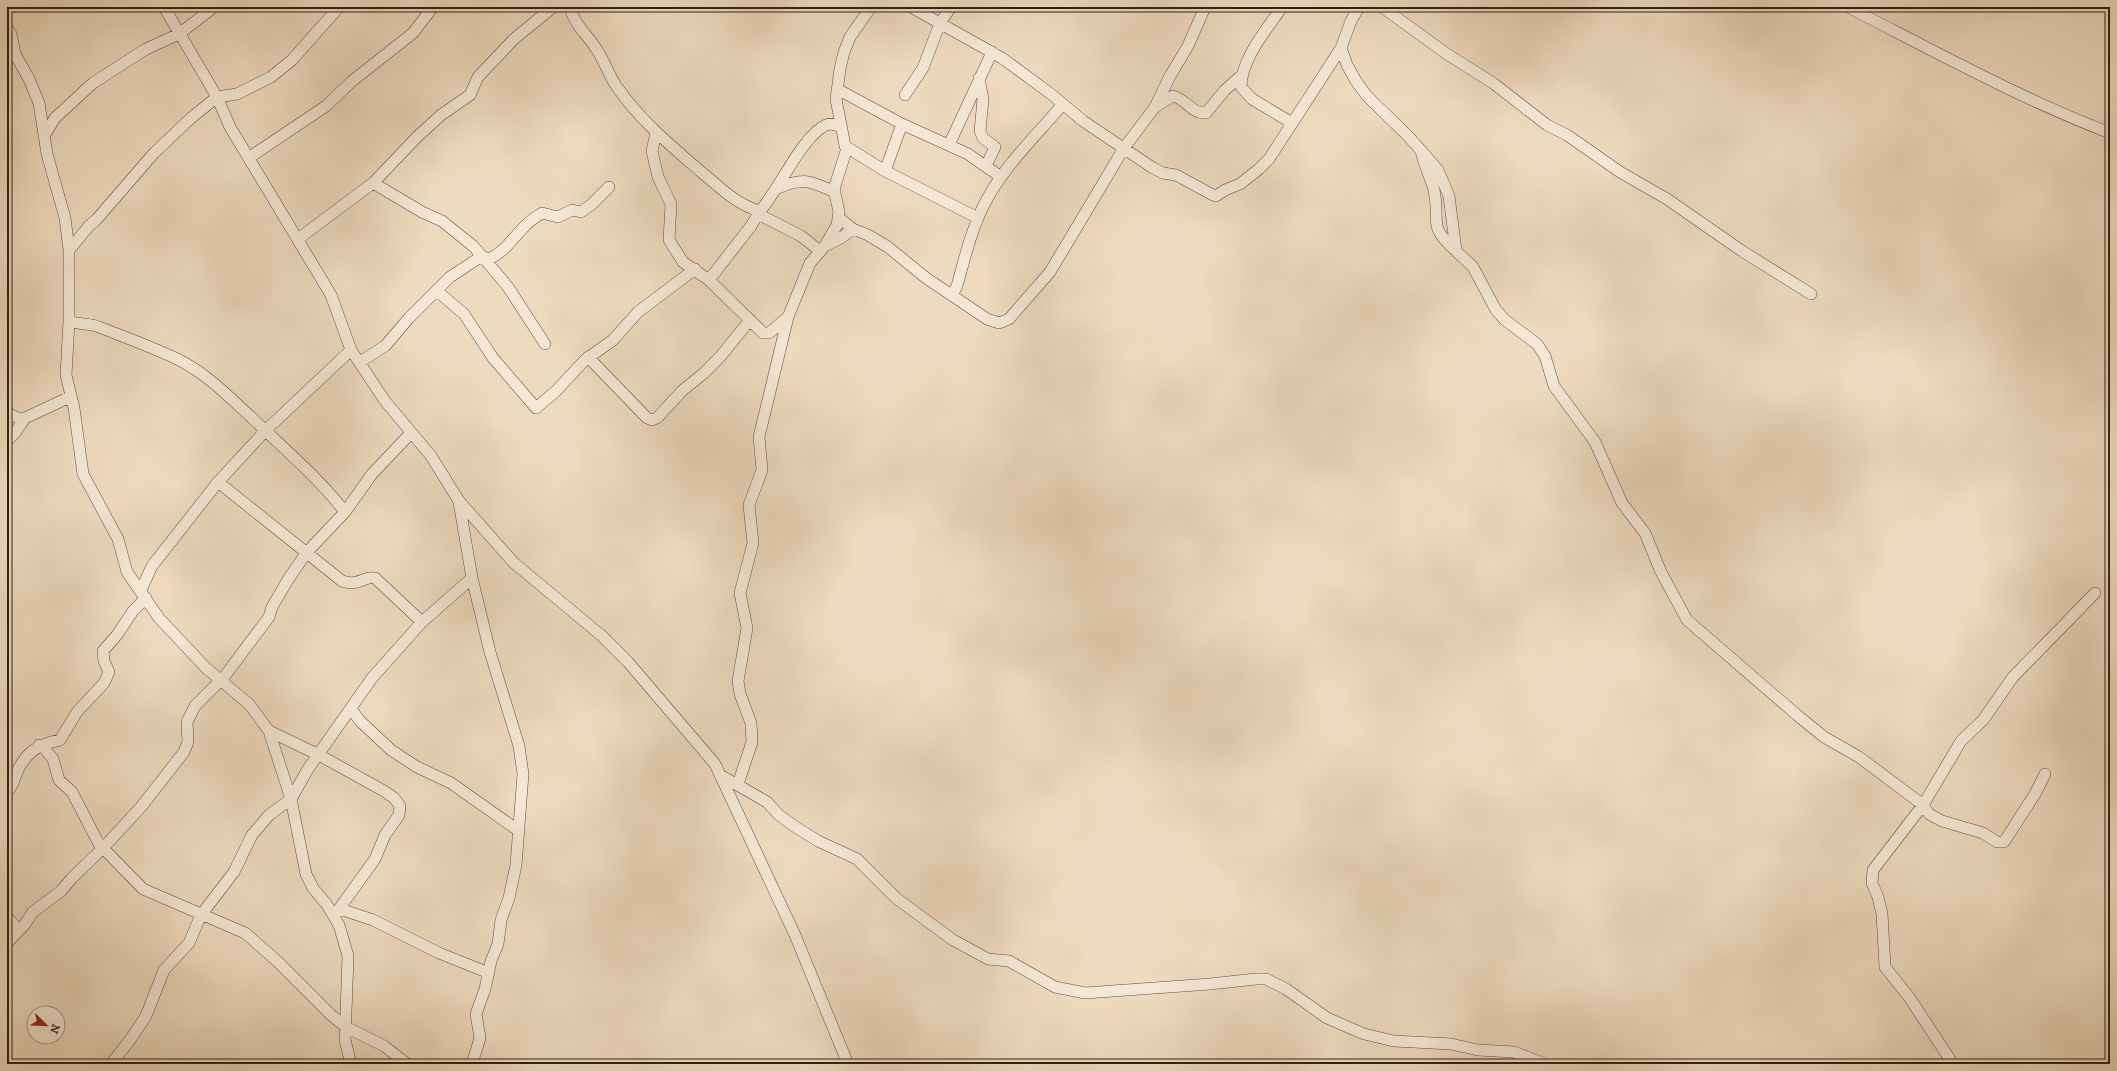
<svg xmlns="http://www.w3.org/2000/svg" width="2117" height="1071" font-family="'IM FELL DW Pica',serif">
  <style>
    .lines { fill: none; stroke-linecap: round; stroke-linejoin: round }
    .minor-casing { stroke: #5e4e3e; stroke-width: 12 }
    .minor { stroke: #f4e7d5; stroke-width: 11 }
  </style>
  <rect width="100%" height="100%" fill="#eedabe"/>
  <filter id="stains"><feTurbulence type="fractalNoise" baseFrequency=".005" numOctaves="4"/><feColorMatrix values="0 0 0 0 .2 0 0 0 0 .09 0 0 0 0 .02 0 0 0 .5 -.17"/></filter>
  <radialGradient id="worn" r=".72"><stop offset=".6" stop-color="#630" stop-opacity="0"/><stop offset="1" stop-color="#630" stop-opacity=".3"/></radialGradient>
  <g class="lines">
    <defs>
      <path id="minor" d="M 164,7 L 217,97 L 230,127 L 331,295 L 351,350 L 385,401 L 431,456 L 459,501 L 514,563 L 602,636 L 628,662 L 715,764 L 795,935 L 848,1064
        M 570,7 C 574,25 588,35 597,50 C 605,62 609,76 617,87 C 640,120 670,145 700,171 C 719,186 736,205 760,211 C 779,190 802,136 826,125 C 831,123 837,125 841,127
        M 911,7 L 1002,58 L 1051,94 L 1083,121 L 1153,168 L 1163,173 L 1176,175 L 1213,195 L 1216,196 L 1225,190 L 1240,184 L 1259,169 L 1269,159 L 1341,48
        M 1282,7 C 1267,29 1241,59 1241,87 L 1252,99 L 1292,123
        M 1359,7 L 1351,21 L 1341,48 L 1347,65 L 1356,81 L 1367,96 L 1409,137 L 1438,170 L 1449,196 L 1456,251 L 1473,267 L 1496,310 L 1505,320 L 1537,344 L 1545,356 L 1554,386 L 1595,442 L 1622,503 L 1645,533 L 1661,572 L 1687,620 L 1797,715 L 1824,737 L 1859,757 L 1923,805 L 1929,814 L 1942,821 L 1983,833 L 1997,842 L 2004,842 L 2035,794 L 2045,774
        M 1382,7 L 1447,54 L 1493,83 L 1547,125 L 1567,135 L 1620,172 L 1667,199 L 1742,251 L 1811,294
        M 1848,7 C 1934,51 2019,98 2110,133
        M 7,28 L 11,34 L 15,54 L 29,79 L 39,103 L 47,154 L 65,218 L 69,250 L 69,321 L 66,375 L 74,408 L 83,474 L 118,539 L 127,572 L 159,618 L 206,668 L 249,704 L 269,731 L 291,799 L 306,874 L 313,888 L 327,905 L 339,925 L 348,956 L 345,1040 L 351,1064
        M 979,78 L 983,99 L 980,131 L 983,138 L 995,147 L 986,166
        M 837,89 L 902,124 L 968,154 L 1001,177
        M 905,95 L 923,68 L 940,23 L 951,7
        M 1155,107 L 1173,96 C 1186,99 1192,114 1206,113 L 1225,90 L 1242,75
        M 656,133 L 652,151 L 658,177 L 671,204 L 669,240 L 683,262 L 709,280 L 763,333 L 769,333 L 788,317
        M 44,136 L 55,118 L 93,83 L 146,49 L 179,34 L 214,7
        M 949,145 L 992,52
        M 845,146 L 885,171 L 978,218
        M 1421,151 C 1424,165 1430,176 1434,190 C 1441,222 1426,224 1456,251
        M 250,157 L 326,106 L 351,82 L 413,33 L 433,7
        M 885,171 L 902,124
        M 373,183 L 422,212 L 442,221 L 473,246 L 482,256 L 488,259 C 503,254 513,238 524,227 C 529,221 536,217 542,213 L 558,217 L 572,210 L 581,212 L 592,204 L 609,187
        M 778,188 C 803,177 811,181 835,192
        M 758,214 L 801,236 L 820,251
        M 839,218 L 853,229 L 868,235 L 888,247 L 926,278 L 987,319 L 999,323 L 1009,319 L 1050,272 L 1124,148 L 1155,107 L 1170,76 L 1188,46 L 1205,7
        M 298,239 L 373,183 L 417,137 L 441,115 L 470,95 L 478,77 L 514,39 L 553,7
        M 825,246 L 841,238 L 853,229
        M 69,250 L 89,226 L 97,219 L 154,153 L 191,118 L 217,97 L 237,94 L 271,77 L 292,60 L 339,7
        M 709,280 L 751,226 L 760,211
        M 437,291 L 464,314 L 493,358 L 536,408 L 556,391 L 585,360 L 613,340 L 638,312 L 695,269
        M 952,295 L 957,286 C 965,257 972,227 986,201 C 1005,165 1036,136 1062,105
        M 69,321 C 79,325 90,323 99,327 C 124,337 150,346 175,358 C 205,372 227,395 251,417 C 283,448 318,477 345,512
        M 588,357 L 647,418 L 652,420 L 657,418 L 683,390 L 704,373 L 720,357 L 750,320
        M 360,362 L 385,346 L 409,318 L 450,277 L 482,256 L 508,287 L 545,344
        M 7,413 L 18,418 L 25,418
        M 7,441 L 15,433 L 25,418 L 70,397
        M 218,482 L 342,581 C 359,587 366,575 375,578 L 422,622
        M 459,502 L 472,578 L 490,652 L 519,746 L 523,774 L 516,865 L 509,898 L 501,920 L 498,944 L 491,961 L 485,989 L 476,1014 L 480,1038 L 472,1064
        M 141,590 L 152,566 L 218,482 L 266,430 L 351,350
        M 221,681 L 269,617 L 272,607 L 289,578 L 307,552 L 345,512 L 372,474 L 411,433
        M 351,709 L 360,721 L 391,750 L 417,767 L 451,783 L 519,831
        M 269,731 L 319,755 L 384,791 L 394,798 L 400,806 L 399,815 L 385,835 L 375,859 L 334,916
        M 39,745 L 44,748 L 53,759 L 59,780 L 72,792 L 99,844 L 143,889 L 245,933 L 277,961 L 331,1015 L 346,1027 L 384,1046 L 407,1064
        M 720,775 L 767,802 L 779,815 L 794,826 L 818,841 L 857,859 L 896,898 L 953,940 L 988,959 L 1009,961 L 1055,987 L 1085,993 L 1210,984 L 1256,979 L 1266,979 L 1286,989 L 1327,1018 L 1364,1034 L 1394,1041 L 1451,1044 L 1478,1050 L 1514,1052 L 1545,1064
        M 738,784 L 752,742 L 751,723 L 740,694 L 738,681 L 747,628 L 740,593 L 753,543 L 749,505 L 762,470 L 759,437 L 788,317 L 810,263 L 824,247 L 837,225 L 839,212 L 834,189 L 847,148 L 845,146 L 836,99 L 840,69 L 844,52 L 850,37 L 871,7
        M 7,792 C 13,786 14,780 17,772 C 26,752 39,744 60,740 L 77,712 L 104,683 L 109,672 L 104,661 L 103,651 L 117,635 L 133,611 L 146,598
        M 340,909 L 373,920 L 439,953 L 489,973
        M 7,917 L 15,926 L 16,933
        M 7,943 L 25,924 L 33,912 L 61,891 L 72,878 L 103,848 L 141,807 L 184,752 L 188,742 L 187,722 L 195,706 L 221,680
        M 111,1064 L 130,1040 L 146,1016 L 164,970 L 189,943 L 201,915 L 234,872 L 252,835 L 269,815 L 291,799 L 308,769 L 372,678 L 422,622 L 472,578
        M 1953,1064 L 1909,997 L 1885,967 L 1882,914 L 1878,897 L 1872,883 L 1873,870 L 1923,805 L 1961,741 L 1983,720 L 2013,677 L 2095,593"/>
    </defs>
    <use href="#minor" class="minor-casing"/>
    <use href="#minor" class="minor"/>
  </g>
  <rect width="2117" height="1071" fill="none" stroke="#eedabe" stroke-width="24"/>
  <rect x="8" y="8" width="2101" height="1055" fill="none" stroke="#2e2014" stroke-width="2"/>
  <rect x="12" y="12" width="2093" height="1047" fill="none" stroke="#2e2014"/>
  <g transform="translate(46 1025) rotate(113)"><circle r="19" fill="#f4e7d5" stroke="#a59788"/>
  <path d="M0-3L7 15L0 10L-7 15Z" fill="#8f2418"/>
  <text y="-6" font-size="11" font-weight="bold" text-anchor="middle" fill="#2e2014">N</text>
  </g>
  <rect width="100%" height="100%" filter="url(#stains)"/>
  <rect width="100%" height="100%" fill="url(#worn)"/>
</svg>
